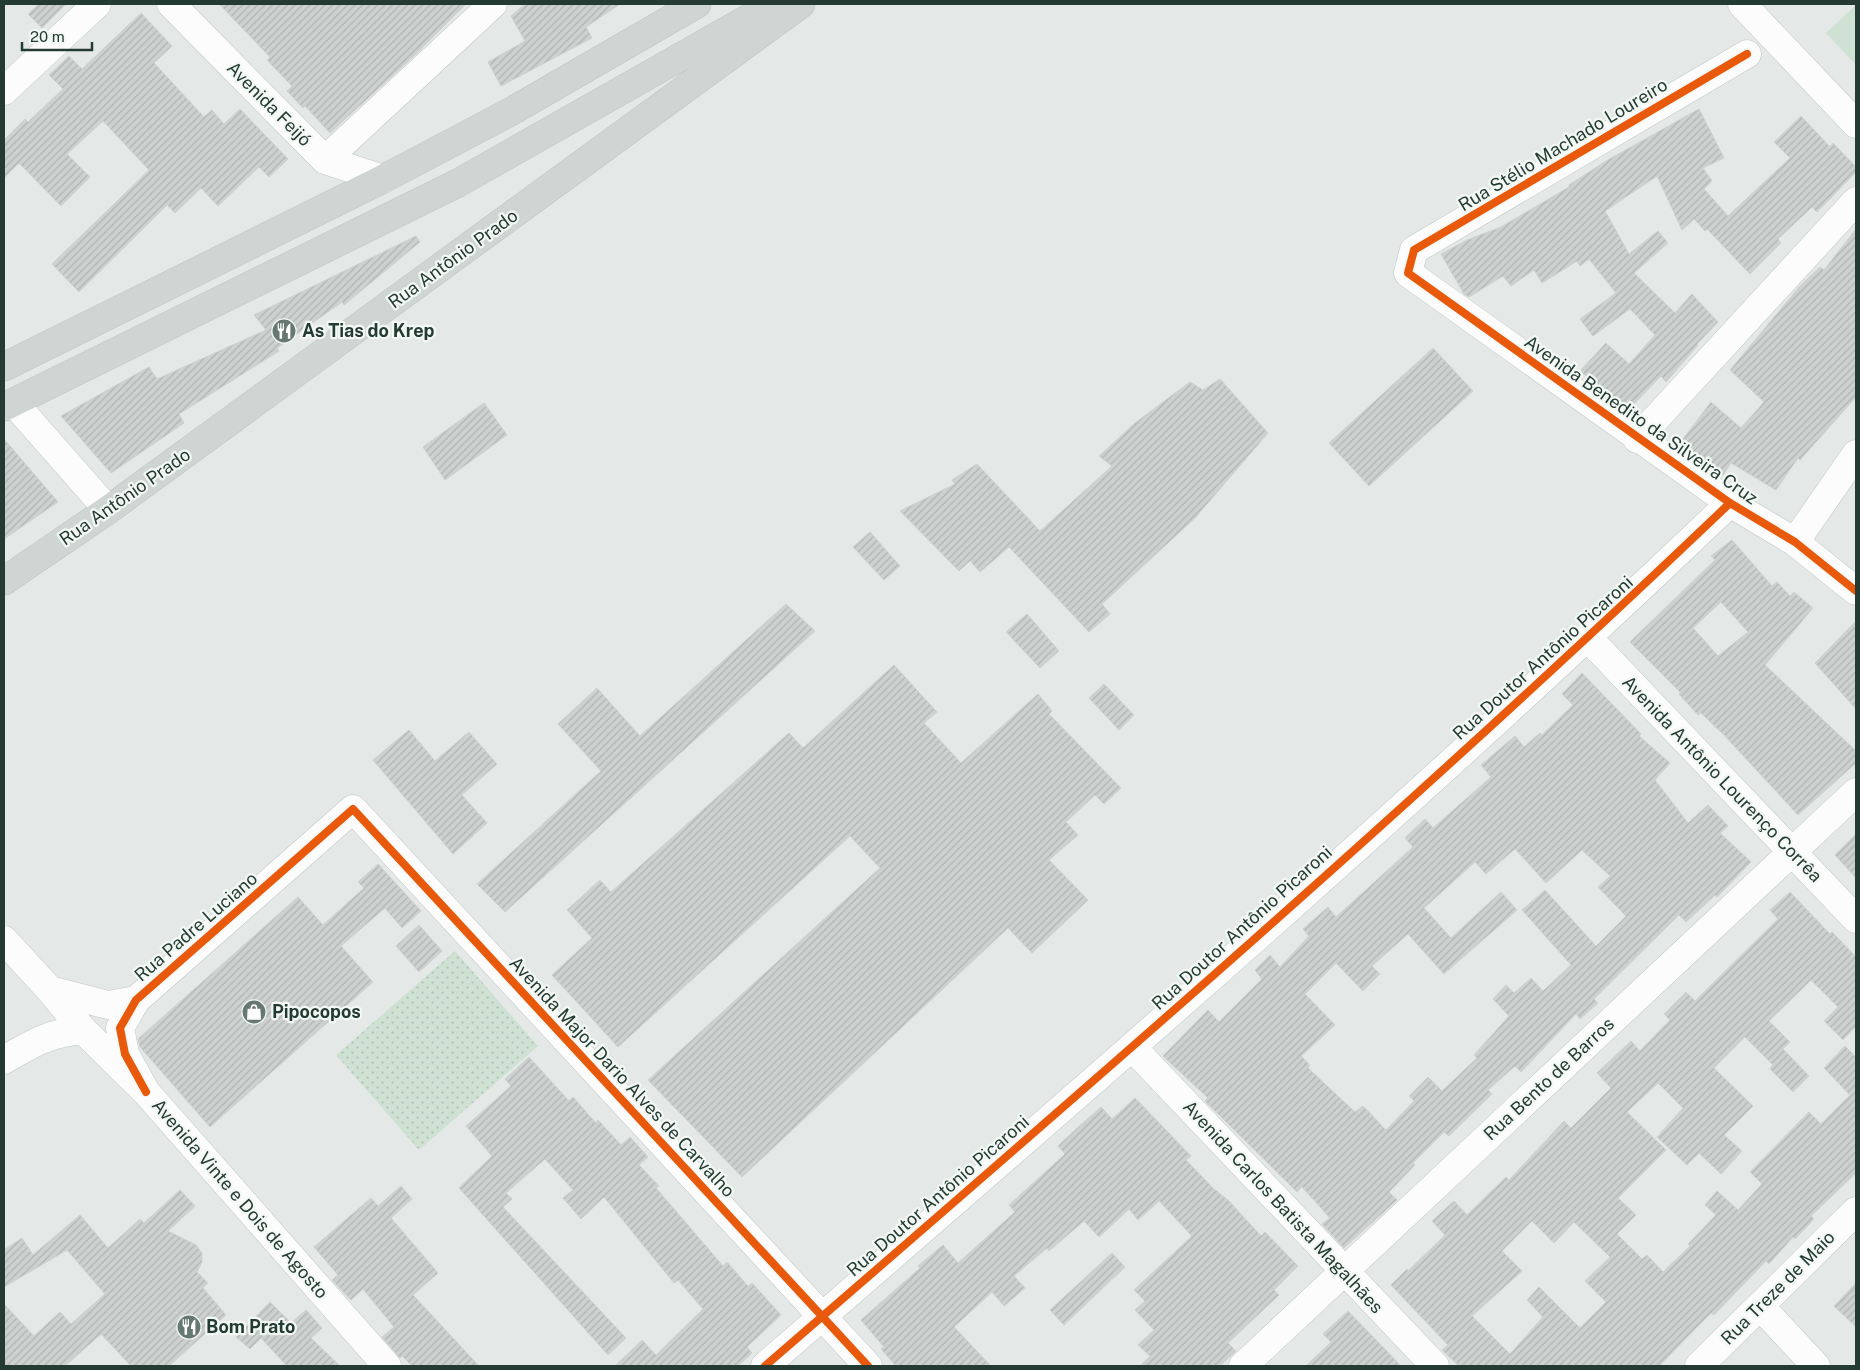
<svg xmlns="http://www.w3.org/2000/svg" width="1860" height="1370" font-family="'Public Sans',sans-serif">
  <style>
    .grass { fill: url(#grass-dots) }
    .pitch { fill: #cfe1d3 }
    .building { fill: url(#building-hatch); stroke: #cdd2d0; fill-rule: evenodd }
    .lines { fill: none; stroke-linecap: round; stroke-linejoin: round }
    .minor-casing { stroke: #c1c6c4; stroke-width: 29 }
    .major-casing { stroke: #bdc5c2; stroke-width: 29 }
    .minor { stroke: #fbfcfb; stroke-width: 28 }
    .major { stroke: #ced5d3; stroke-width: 28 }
    .cycleway-casing { stroke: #f3f8f5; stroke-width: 11 }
    .cycleway { stroke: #e8590c; stroke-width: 8 }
    .labels { text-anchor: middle; stroke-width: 4.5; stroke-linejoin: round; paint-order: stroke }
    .street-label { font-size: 18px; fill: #243b33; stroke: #f3f8f5 }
    .poi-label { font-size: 18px; font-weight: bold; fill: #243b33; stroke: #f3f8f5; text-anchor: start }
  </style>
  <defs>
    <pattern id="grass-dots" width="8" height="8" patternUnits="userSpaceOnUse" patternTransform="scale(1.25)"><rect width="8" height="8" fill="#cfe1d3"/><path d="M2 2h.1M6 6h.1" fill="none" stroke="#b2c2b6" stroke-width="1.8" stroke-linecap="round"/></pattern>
    <pattern id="building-hatch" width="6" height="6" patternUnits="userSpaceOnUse" patternTransform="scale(1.25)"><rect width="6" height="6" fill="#cdd2d0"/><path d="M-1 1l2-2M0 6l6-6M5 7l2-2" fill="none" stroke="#b0b5b3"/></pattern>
  </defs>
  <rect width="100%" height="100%" fill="#e4e9e7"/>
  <path class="grass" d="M 455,951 L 538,1046 L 419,1150 L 336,1055 Z"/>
  <path class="pitch" d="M 1856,5 L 1856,65 L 1826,33 Z"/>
  <path class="building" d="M 39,4 L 66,4 L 42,28 L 28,14 Z
    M 219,4 L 466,4 L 415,55 L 330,133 L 305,106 L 303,108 L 287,91 L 292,86 L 267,60 L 270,57 Z
    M 525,4 L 620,4 L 586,27 L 592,38 L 501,86 L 488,62 L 525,41 L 511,16 Z
    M 141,13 L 172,46 L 154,63 L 204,117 L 212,110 L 224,124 L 240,109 L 288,159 L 269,177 L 259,167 L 218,206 L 201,188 L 175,213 L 167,205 L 79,292 L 52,264 L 149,170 L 103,121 L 67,154 L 90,177 L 61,206 L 19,163 L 4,178 L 4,140 L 25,119 L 28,122 L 63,89 L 49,75 L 69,56 L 82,69 Z
    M 1699,109 L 1724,158 L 1703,168 L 1712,181 L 1704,189 L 1728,216 L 1790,158 L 1774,142 L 1801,116 L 1830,147 L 1833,143 L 1856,167 L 1856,172 L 1817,212 L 1812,207 L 1778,239 L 1781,243 L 1750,274 L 1707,229 L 1705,231 L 1694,219 L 1682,230 L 1657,176 L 1605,211 L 1629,254 L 1658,231 L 1668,243 L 1634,273 L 1675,313 L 1692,294 L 1718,322 L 1697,344 L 1698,345 L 1666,382 L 1661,376 L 1628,410 L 1580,371 L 1606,343 L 1629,364 L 1655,335 L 1630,309 L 1593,336 L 1580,319 L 1616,293 L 1589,259 L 1580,266 L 1577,261 L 1542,283 L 1534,270 L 1511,286 L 1503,276 L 1469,297 L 1464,294 L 1441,254 L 1467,240 L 1501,227 L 1569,187 L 1569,185 L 1606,161 Z
    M 1856,229 L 1856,397 L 1800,460 L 1798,458 L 1776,490 L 1731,463 L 1723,475 L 1680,443 L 1711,402 L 1741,428 L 1764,402 L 1730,370 L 1800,286 L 1820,267 L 1824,270 Z
    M 416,236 L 420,242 L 344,305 L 342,302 L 277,348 L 279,351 L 179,414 L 184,423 L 111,473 L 61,416 L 149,367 L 157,379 L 266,330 L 254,315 Z
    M 1433,348 L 1473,391 L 1369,486 L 1329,443 Z
    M 1220,379 L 1268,433 L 1195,518 L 1102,604 L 1110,614 L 1089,632 L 1009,547 L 980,572 L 970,561 L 959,571 L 900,511 L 955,484 L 952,480 L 977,464 L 1040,531 L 1112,466 L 1099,456 L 1135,423 L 1190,382 L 1203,390 Z
    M 484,403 L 507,435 L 445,480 L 423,447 Z
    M 4,439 L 58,502 L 4,539 Z
    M 870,532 L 900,566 L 884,580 L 853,547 Z
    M 1732,540 L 1772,586 L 1777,582 L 1790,596 L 1794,592 L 1813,608 L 1765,665 L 1856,751 L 1856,763 L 1798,815 L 1724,735 L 1701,713 L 1698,715 L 1679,694 L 1681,693 L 1630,642 L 1715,560 L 1711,556 ZM 1721,602 L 1748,632 L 1718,656 L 1693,628 Z
    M 786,604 L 815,631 L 505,912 L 477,884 L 601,771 L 558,724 L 597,688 L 640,736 Z
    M 1027,614 L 1059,651 L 1040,668 L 1006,632 Z
    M 1856,621 L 1856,709 L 1815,663 Z
    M 894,665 L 937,712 L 924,723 L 961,763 L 1038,694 L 1052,711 L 1049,714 L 1121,788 L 1104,804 L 1095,795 L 1066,822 L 1078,835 L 1049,860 L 1088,900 L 1032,953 L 1008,928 L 742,1177 L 648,1080 L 880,868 L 850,836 L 618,1047 L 552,975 L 592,938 L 567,910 L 600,880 L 611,892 L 789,733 L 803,748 Z
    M 1582,673 L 1641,734 L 1639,736 L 1670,763 L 1655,780 L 1688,823 L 1708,805 L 1728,826 L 1720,833 L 1751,862 L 1717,897 L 1715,895 L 1686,922 L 1679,915 L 1594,999 L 1598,1003 L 1580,1019 L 1576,1014 L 1521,1072 L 1515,1066 L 1488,1090 L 1492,1094 L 1449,1136 L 1444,1132 L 1413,1163 L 1415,1165 L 1389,1192 L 1397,1200 L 1344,1248 L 1322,1224 L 1330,1218 L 1302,1187 L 1297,1192 L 1205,1101 L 1208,1098 L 1163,1056 L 1208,1010 L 1219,1022 L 1262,979 L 1255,970 L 1270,955 L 1280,967 L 1309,936 L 1303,929 L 1328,907 L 1336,917 L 1368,888 L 1413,847 L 1405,838 L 1425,819 L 1433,828 L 1491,777 L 1481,765 L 1515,736 L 1524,747 L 1540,733 L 1542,735 L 1573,705 L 1562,694 ZM 1515,849 L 1546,883 L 1582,850 L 1610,876 L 1598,887 L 1626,916 L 1596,946 L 1545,890 L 1522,910 L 1571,965 L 1543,991 L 1531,978 L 1514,993 L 1506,985 L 1493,999 L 1509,1016 L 1474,1055 L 1477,1058 L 1442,1091 L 1428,1077 L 1409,1096 L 1414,1101 L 1386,1130 L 1363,1106 L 1355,1112 L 1308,1068 L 1310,1065 L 1301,1056 L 1335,1025 L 1305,994 L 1336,963 L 1363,991 L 1380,974 L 1372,966 L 1408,934 L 1444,974 L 1517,910 L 1501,892 L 1451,938 L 1424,908 L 1475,862 L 1486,874 Z
    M 1104,684 L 1134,715 L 1119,730 L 1089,698 Z
    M 409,730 L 435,761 L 469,732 L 497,764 L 462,795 L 487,823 L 453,854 L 373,760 Z
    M 1856,834 L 1856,878 L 1835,855 Z
    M 378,864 L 421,911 L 402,928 L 385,908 L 341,946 L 373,982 L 210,1127 L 140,1047 L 138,1039 L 298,897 L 323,925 L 364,888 L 358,882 Z
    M 1790,892 L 1830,934 L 1832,932 L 1856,957 L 1856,1026 L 1843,1040 L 1824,1021 L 1838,1007 L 1811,980 L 1769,1021 L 1790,1042 L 1783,1049 L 1809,1076 L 1793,1092 L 1770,1069 L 1773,1065 L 1745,1037 L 1714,1068 L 1753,1106 L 1724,1135 L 1742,1151 L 1721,1174 L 1699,1153 L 1687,1165 L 1657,1137 L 1683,1108 L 1658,1083 L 1627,1112 L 1666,1150 L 1618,1198 L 1636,1215 L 1617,1234 L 1642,1259 L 1647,1255 L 1663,1272 L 1690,1246 L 1688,1244 L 1716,1215 L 1705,1205 L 1717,1191 L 1738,1210 L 1762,1184 L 1750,1172 L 1809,1112 L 1821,1124 L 1850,1095 L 1824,1068 L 1845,1046 L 1856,1057 L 1856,1173 L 1811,1216 L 1814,1219 L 1795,1239 L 1793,1237 L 1769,1264 L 1766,1261 L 1714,1315 L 1711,1313 L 1659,1366 L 1459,1366 L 1442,1350 L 1448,1345 L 1391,1285 L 1407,1269 L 1408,1271 L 1445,1235 L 1432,1221 L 1454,1201 L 1467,1215 L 1506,1177 L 1509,1180 L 1564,1121 L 1571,1128 L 1611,1088 L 1597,1073 L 1631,1041 L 1640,1051 L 1670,1020 L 1664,1014 L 1686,992 L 1695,1001 L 1778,919 L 1770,910 ZM 1532,1221 L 1554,1243 L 1574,1222 L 1610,1257 L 1585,1281 L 1606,1302 L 1580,1328 L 1539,1287 L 1527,1300 L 1543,1317 L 1510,1354 L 1472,1316 L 1522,1271 L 1502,1251 Z
    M 419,925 L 442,951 L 419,972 L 396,946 Z
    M 529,1057 L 569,1101 L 573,1097 L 596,1123 L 598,1120 L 621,1145 L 630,1137 L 648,1157 L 639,1165 L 659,1186 L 656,1188 L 723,1266 L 727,1262 L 748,1286 L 752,1283 L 781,1315 L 747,1347 L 752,1353 L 738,1366 L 615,1366 L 642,1340 L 656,1355 L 703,1309 L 678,1280 L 674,1283 L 604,1197 L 581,1219 L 563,1198 L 573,1190 L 545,1159 L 506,1193 L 512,1199 L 503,1207 L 626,1338 L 608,1355 L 459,1188 L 492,1156 L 466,1126 L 511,1086 L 505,1079 Z
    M 1135,1098 L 1191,1156 L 1186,1160 L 1213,1188 L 1229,1201 L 1261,1236 L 1265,1232 L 1298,1266 L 1274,1290 L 1279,1295 L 1228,1343 L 1236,1351 L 1220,1366 L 1140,1366 L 1150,1356 L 1138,1345 L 1154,1330 L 1135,1310 L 1145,1301 L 1134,1290 L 1192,1236 L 1159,1201 L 1138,1220 L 1129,1209 L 1099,1237 L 1084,1221 L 1049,1251 L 1047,1248 L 1014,1276 L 1025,1288 L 1004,1306 L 992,1292 L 954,1327 L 991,1366 L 896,1366 L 881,1349 L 884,1347 L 861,1320 L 920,1268 L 918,1266 L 943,1245 L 958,1263 L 1015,1212 L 1009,1205 L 1065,1154 L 1058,1146 L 1075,1130 L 1101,1107 L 1112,1119 Z
    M 401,1186 L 412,1199 L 391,1218 L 438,1273 L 413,1295 L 479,1366 L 412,1366 L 402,1356 L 400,1358 L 382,1337 L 394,1327 L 363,1289 L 351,1300 L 332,1280 L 338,1275 L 314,1247 L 371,1198 L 378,1206 Z
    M 180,1190 L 195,1206 L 168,1231 L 196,1245 L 202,1253 L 202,1262 L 197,1272 L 208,1283 L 203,1288 L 226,1315 L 169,1366 L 131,1366 L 101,1334 L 65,1366 L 4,1366 L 4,1304 L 34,1336 L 60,1312 L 71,1324 L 105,1294 L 67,1250 L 4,1287 L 4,1250 L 22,1238 L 33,1255 L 80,1215 L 108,1248 L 140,1219 L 144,1223 Z
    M 1112,1253 L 1125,1267 L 1064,1325 L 1050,1310 Z
    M 1856,1283 L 1856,1327 L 1834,1306 Z
    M 270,1302 L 291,1323 L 306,1310 L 322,1328 L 311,1338 L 340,1366 L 287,1366 L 261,1338 L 250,1349 L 236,1337 Z
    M 1348,1311 L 1379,1343 L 1401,1366 L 1306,1366 L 1331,1342 L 1323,1334 Z"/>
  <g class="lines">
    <defs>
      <path id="minor" d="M 171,4 L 325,160 L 383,179
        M 1742,4 L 1856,124
        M 1747,54 L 1414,250 L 1408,273 L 1730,503 L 1795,542 L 1856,591
        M 4,91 L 97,4
        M 325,160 L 493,4
        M 14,403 L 108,510
        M 1637,439 L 1856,201
        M 1795,542 L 1856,454
        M 1588,638 L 1856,919
        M 4,940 L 50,990 L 83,1030 L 146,1092 L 387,1366
        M 50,990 L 108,1005 L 136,1000
        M 1132,1047 L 1435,1366
        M 4,1060 C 33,1043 49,1033 83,1030
        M 146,1092 L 125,1054 L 120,1028 L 136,1000 L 353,809 L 868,1366
        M 1760,1306 L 1816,1366
        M 765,1366 C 1091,1084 1418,801 1730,503
        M 1243,1366 L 1856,792
        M 1699,1366 L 1856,1211"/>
      <path id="major" d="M 4,367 L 383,179 L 512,111 L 697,4
        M 4,407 L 458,183 L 774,4
        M 4,581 L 108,510 L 801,4"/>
    </defs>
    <use href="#minor" class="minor-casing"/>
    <use href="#major" class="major-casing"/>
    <use href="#minor" class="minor"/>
    <use href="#major" class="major"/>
    <defs>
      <path id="cycleway" d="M 1747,54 L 1414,250 L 1408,273 L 1730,503 L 1795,542 L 1856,591
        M 146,1092 L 125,1054 L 120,1028 L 136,1000 L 353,809 L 868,1366
        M 765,1366 C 1091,1084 1418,801 1730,503"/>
    </defs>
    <use href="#cycleway" class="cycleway-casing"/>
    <use href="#cycleway" class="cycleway"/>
  </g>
  <defs>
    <symbol id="restaurant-disc" viewBox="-11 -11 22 22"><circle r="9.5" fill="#677872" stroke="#f3f8f5"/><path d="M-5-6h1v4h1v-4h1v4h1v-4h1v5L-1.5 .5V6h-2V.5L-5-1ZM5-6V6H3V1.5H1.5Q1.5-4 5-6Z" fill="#fff"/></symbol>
    <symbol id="shop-disc" viewBox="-11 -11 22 22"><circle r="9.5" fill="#677872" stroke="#f3f8f5"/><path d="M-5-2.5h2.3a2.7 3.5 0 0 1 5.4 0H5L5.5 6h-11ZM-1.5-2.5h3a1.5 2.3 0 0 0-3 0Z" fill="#fff"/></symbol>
  </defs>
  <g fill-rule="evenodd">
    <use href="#restaurant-disc" x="270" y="317" width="28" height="28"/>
    <use href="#shop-disc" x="240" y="998" width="28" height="28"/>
    <use href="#restaurant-disc" x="175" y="1313" width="28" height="28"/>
  </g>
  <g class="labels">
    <g class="street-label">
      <text transform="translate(269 104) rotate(45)" y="6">Avenida Feijó</text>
      <text transform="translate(1563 145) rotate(-31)" y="6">Rua Stélio Machado Loureiro</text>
      <text transform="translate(453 259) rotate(-36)" y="6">Rua Antônio Prado</text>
      <text transform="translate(1641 420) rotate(35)" y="6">Avenida Benedito da Silveira Cruz</text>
      <text transform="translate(125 497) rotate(-35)" y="6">Rua Antônio Prado</text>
      <text transform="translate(1543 658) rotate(-42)" y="6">Rua Doutor Antônio Picaroni</text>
      <text transform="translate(1722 779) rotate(46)" y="6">Avenida Antônio Lourenço Corrêa</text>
      <text transform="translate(196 927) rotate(-41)" y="6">Rua Padre Luciano</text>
      <text transform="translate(1242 928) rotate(-42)" y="6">Rua Doutor Antônio Picaroni</text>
      <text transform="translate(622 1077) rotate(47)" y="6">Avenida Major Dario Alves de Carvalho</text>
      <text transform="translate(1549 1079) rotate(-43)" y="6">Rua Bento de Barros</text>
      <text transform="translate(938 1196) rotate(-41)" y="6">Rua Doutor Antônio Picaroni</text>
      <text transform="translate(240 1199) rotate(49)" y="6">Avenida Vinte e Dois de Agosto</text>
      <text transform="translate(1283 1207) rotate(47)" y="6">Avenida Carlos Batista Magalhães</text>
      <text transform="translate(1778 1288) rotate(-45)" y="6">Rua Treze de Maio</text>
    </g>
    <g class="poi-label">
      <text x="302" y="337">As Tias do Krep</text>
      <text x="272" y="1018">Pipocopos</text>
      <text x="206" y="1333">Bom Prato</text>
    </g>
  </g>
  <rect width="1860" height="1370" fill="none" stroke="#243b33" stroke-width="10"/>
  <path d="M22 42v8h70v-8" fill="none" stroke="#243b33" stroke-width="2.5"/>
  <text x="30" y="42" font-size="15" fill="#243b33" stroke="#f3f8f5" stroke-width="4" paint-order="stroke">20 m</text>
</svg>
